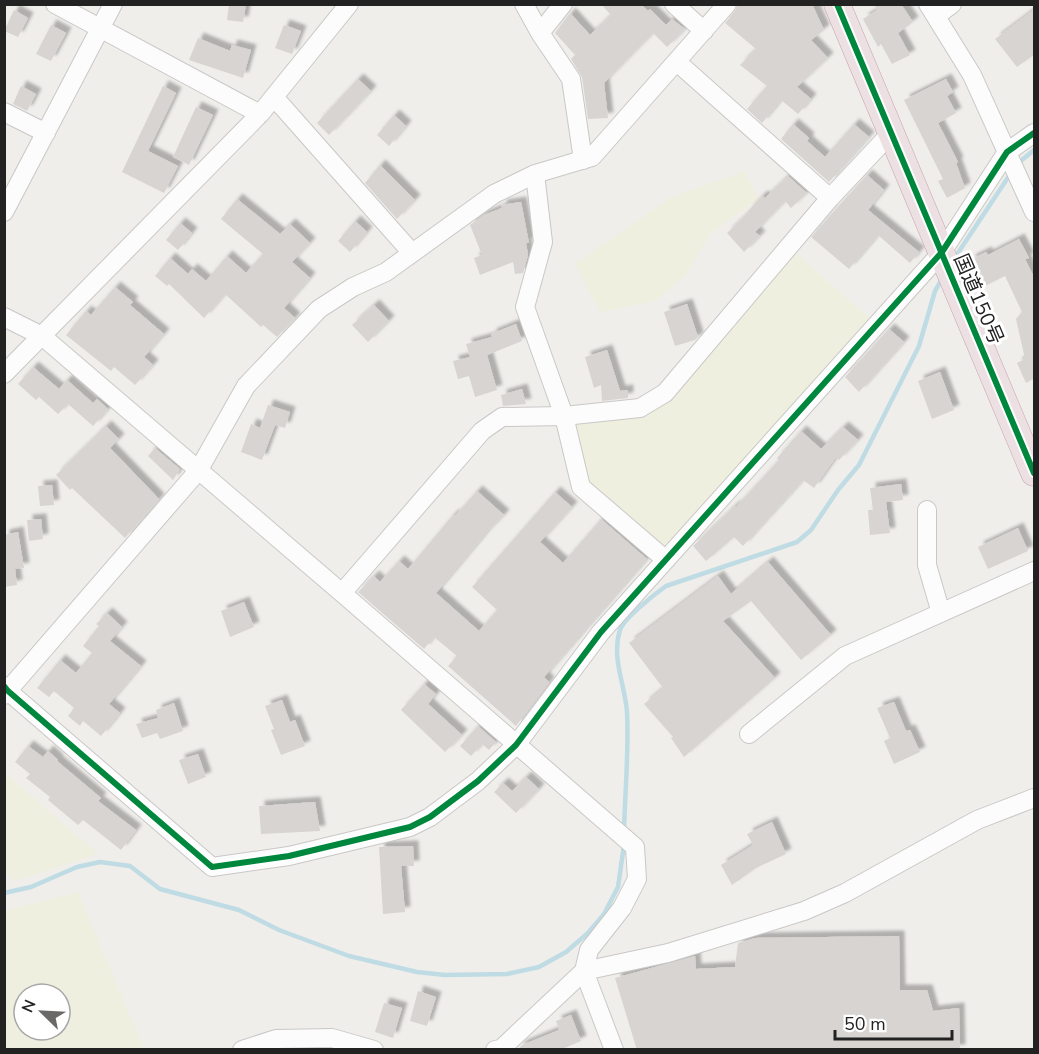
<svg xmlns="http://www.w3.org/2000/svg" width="1039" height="1054" font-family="'Nunito Sans','Noto Sans JP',sans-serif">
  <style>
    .farmland { fill: #efefdf; fill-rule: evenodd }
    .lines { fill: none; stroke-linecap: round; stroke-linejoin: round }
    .stream { stroke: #bfdbe3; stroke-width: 4.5 }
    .building { fill: #d7d4d2; filter: url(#shadow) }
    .minor-casing { stroke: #c9c8c7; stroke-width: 20 }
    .highway-casing { stroke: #c5a2ac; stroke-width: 27 }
    .minor { stroke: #fdfcfc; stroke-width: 18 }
    .highway { stroke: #ece0e2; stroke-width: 26 }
    .cycleway-casing { stroke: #fff; stroke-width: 10 }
    .cycleway { stroke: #00873e; stroke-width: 6 }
    .labels { text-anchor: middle; stroke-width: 6; stroke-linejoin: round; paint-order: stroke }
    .street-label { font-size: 20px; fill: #222; stroke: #fff }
  </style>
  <defs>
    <filter id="shadow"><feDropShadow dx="5.5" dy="-5.5" stdDeviation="1.5" flood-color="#0004"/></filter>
  </defs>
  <rect width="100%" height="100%" fill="#f0eeeb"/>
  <path class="farmland" d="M 745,171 L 759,199 L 711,233 L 685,276 L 655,301 L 600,312 L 575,264 L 672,197 Z
    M 789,247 L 877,325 L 670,555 L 581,487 L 567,427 L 659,397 Z
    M 4,773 L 5,773 L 98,854 L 14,881 L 5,873 Z
    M 78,892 L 144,1049 L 5,1049 L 5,911 ZM 24,994 L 60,994 L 60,1030 L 24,1030 Z"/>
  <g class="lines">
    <path class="stream" d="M 1017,164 L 1034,150
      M 954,259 L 1011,173
      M 624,831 C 625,792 629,751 627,712 C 625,684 611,658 620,630 C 624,618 655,594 666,586 L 797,542 L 811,530 L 838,490 L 859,465 L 919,346 L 935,291 L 942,279
      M 4,893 L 31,887 L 77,867 L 100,862 L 130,866 L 160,889 L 239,910 L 279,930 L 349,956 L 417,972 L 445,975 L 507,974 L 539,967 L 566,952 L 588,933 L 604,914 L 618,887 L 624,845"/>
  </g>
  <path class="building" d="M 229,4 L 246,4 L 243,22 L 227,20 Z
    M 601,4 L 640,4 L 648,11 L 650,9 L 666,25 L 672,19 L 685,29 L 667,47 L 653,33 L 604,83 L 608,118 L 588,119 L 582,77 L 571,59 L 575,55 L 555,33 L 570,13 L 590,35 L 611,15 Z
    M 738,4 L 812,4 L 824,30 L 811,40 L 828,58 L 797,87 L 811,99 L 798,114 L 781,100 L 762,123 L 747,109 L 767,86 L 740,65 L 756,49 L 725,23 L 735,11 Z
    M 874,4 L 901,4 L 913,22 L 898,33 L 910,55 L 892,64 L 881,44 L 878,47 L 863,19 L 877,10 Z
    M 1035,9 L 1035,54 L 1017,67 L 995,39 Z
    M 14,10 L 28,18 L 18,37 L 4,31 Z
    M 51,25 L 66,33 L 51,61 L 36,54 Z
    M 284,25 L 301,31 L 292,54 L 275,48 Z
    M 198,38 L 230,51 L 232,45 L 251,50 L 243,78 L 189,60 Z
    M 358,79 L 371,91 L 329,135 L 317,123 Z
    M 946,79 L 953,92 L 947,96 L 956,113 L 938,123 L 958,162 L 956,163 L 965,188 L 947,198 L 938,181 L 943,179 L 904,100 Z
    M 21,86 L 36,94 L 27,111 L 13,104 Z
    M 163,86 L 176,93 L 148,151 L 178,166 L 164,193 L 122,172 Z
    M 196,107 L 213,115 L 189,165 L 173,157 Z
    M 394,115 L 406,126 L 389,146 L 377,135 Z
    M 793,124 L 809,138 L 807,141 L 825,157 L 854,124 L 869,137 L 829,182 L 781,139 Z
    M 380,165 L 415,200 L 397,219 L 365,183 Z
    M 867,175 L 884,190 L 868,210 L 919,252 L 910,263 L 878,235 L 849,269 L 811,237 Z
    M 788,176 L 807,193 L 791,208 L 785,201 L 755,232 L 760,236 L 744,252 L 727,233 L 749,212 L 748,211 L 762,196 L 765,198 Z
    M 237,199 L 280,234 L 290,224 L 310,243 L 292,262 L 310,278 L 284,308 L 295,318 L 277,337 L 263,325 L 261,327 L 225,294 L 204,318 L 169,284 L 167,286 L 155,276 L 170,258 L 188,274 L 192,269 L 206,281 L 227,256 L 246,273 L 263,254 L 221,219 Z
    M 521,202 L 529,243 L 526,243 L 528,255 L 523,273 L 515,274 L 513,262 L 480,275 L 474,258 L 482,255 L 470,225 L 484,215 L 502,208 L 501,205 Z
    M 355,221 L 367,232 L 350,252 L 338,241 Z
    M 180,223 L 192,233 L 178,250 L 166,240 Z
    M 1019,239 L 1029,258 L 1025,259 L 1035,279 L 1035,378 L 1026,383 L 1017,363 L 1025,359 L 1016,319 L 1022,312 L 1005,276 L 983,287 L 970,260 L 986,252 L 988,255 Z
    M 115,287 L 133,302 L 130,305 L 164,334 L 144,357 L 153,365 L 135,385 L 114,367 L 111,371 L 66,335 L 86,311 L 91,315 Z
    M 687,304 L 698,337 L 695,340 L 675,346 L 664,312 Z
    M 374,305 L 389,321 L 368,342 L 352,325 Z
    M 516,324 L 522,341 L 487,355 L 497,390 L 475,397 L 469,376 L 458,379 L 453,361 L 470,357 L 466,344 L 492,337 L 491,334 Z
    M 889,329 L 904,342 L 859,392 L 845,377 Z
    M 607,350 L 620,391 L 628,390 L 628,398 L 602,401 L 601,385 L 594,388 L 585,357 Z
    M 33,367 L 59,389 L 67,380 L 93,403 L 97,399 L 108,409 L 93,426 L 68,404 L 58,414 L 39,397 L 36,400 L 18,384 Z
    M 940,372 L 954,410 L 932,419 L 918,381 Z
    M 522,389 L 526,404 L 503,406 L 501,395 Z
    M 268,405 L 290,412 L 285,428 L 275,425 L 262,460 L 241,452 L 251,424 L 260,428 Z
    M 106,426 L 119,439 L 110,448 L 159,499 L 125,538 L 72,488 L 70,490 L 56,475 Z
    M 843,427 L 858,440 L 839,460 L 836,457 L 814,488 L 803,480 L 743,546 L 734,537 L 706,561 L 693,546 L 735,506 L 736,507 L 779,460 L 777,458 L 801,431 L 821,449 Z
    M 155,448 L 180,469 L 173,480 L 148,456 Z
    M 901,484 L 903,500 L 886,502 L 890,533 L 870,535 L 868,510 L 873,510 L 870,488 Z
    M 52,485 L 54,505 L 40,506 L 38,486 Z
    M 477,491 L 504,515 L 486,533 L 436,593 L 479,631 L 497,610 L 472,587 L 555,492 L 572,507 L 540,542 L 563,563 L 601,519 L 647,559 L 544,677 L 549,682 L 516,726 L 448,666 L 457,656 L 434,637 L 424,649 L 358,592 L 374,576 L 380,582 L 399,561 L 408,569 L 453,515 L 455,516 Z
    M 41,519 L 43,539 L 29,541 L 27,520 Z
    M 1018,528 L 1028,551 L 988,569 L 978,547 Z
    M 18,532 L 24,568 L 15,569 L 17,585 L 4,587 L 4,535 Z
    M 768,562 L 831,635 L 801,660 L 751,601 L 723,621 L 775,678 L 684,757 L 671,738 L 673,737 L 644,704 L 663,688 L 629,643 L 718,576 L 731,594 Z
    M 244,602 L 254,627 L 230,637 L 221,611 Z
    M 107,613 L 122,627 L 110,641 L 141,666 L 109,704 L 120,713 L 101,736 L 83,721 L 80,726 L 68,716 L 74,708 L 54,691 L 49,697 L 37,688 L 60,660 L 76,673 L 92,653 L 83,646 L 99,626 L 96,624 Z
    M 424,684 L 436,694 L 428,704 L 462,735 L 445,752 L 401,710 Z
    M 282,700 L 290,722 L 295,720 L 305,746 L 281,755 L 271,730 L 274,729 L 265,706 Z
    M 894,702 L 906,731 L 910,730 L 920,752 L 894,764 L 884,741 L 890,738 L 877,708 Z
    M 174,703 L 183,731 L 160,739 L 157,733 L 142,738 L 136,724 L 158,718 L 156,710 Z
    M 478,726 L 496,742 L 489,750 L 482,744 L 471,756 L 460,746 Z
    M 28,746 L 43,757 L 48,751 L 58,760 L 57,761 L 101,798 L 98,801 L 136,830 L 121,850 L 83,820 L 78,825 L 48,800 L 50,797 L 26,778 L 30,774 L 15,762 Z
    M 198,754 L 206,777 L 188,784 L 179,760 Z
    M 526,777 L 539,789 L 516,813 L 494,792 L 503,783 L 512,791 Z
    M 315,802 L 320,831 L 261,834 L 259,806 Z
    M 772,822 L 786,854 L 756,868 L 732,885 L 721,865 L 753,845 L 747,834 Z
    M 413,846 L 414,866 L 401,866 L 405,912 L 383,914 L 379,847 Z
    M 899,936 L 900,990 L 927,990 L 933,1011 L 959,1008 L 960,1050 L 637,1050 L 615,978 L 695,956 L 696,969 L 735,967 L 738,943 L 755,938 Z
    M 418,991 L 436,997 L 427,1026 L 410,1021 Z
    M 384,1003 L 402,1008 L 393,1038 L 375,1032 Z
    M 571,1015 L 581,1041 L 560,1050 L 517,1050 L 522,1045 L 559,1030 L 556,1021 Z"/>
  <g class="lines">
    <defs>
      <path id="minor" d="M 55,4 L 260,114
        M 524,4 L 540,33 L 571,79 L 583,160
        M 674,4 L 704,31
        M 928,4 L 972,75 L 1034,212
        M 936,16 L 952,4
        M 540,33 L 563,4
        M 677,62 L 830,198
        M 274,97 L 412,253
        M 4,112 L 46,133
        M 535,174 L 543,242 L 525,307 L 564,416 L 581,487 L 666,560
        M 4,212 L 113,4
        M 4,317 L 42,336 L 342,593 L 635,847 L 637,879 L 622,908 L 589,950 L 584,971 L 614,1050
        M 4,374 L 260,114 L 349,4
        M 927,510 L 927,565 L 941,613
        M 342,593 L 482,431 L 502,417 L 564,416 L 640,408 L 665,393 L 830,198 L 892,132
        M 4,686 L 8,691 L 212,867 L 289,856 L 410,827 L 430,817 L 478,781 L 516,745 L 601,632 L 942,252 L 1007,152 L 1034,133
        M 4,695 L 198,471 L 246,386 L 319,309 L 353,287 L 386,272 L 494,194 L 535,174 L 592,157 L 727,4
        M 749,734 L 845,656 L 1034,571
        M 242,1050 L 276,1039 L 332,1038 L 374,1050
        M 495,1050 L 501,1049 L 584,971 L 668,953 L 804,911 L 845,893 L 977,820 L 1034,798"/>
      <path id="highway" d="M 837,4 L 1034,473"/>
    </defs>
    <use href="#minor" class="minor-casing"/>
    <use href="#highway" class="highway-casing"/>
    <use href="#minor" class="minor"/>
    <use href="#highway" class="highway"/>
    <defs>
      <path id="cycleway" d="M 837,4 L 1034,473
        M 4,686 L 8,691 L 212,867 L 289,856 L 410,827 L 430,817 L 478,781 L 516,745 L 601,632 L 942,252 L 1007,152 L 1034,133"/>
    </defs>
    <use href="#cycleway" class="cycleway-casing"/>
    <use href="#cycleway" class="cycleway"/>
  </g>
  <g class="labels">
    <g class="street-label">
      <text transform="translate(979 299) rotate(67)" y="7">国道150号</text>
    </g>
  </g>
  <rect width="1039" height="1054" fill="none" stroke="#222222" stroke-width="12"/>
  <g transform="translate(42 1012) rotate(294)"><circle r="28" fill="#ffffff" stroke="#a7a7a7" stroke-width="1.5"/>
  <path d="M0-4.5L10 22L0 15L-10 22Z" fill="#6a6968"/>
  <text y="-9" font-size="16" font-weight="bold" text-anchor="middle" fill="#222222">N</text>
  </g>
  <path d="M835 1030v9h117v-9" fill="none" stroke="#222222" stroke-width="3"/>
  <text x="844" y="1030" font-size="18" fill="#222222" stroke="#ffffff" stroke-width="4.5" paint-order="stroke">50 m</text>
</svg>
